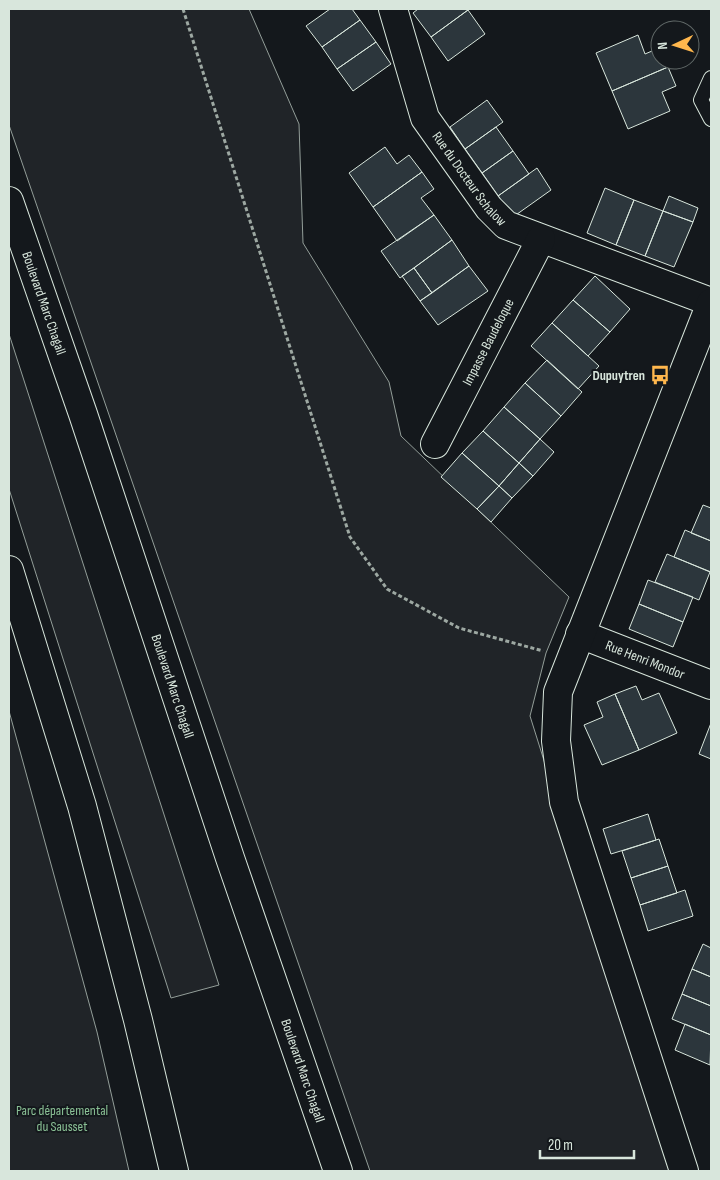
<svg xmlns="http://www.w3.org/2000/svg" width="720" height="1180" font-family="'Sofia Sans Condensed',sans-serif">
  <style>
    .green { fill: #202428; stroke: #939e99 }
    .building { fill: #2c363c; stroke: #d8e6dc }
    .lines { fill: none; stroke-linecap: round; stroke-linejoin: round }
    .lane-casing { stroke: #d8e6dc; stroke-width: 16 }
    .street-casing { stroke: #d8e6dc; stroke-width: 30 }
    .highway-casing { stroke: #d8e6dc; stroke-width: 30 }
    .path { stroke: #9da8a2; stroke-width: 3; stroke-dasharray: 4 2.5; stroke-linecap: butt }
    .lane { stroke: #14181c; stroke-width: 14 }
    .street { stroke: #14181c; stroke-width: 28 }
    .highway { stroke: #14181c; stroke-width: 28 }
    .labels { text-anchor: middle; stroke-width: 4; stroke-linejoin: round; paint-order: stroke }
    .street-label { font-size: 14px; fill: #d8e6dc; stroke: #14181c }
    .poi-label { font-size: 14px; font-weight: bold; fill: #d8e6dc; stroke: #14181c; text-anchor: end }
    .park-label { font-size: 14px; fill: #8ac095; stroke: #14181c }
  </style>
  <rect width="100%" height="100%" fill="#14181c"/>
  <path class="green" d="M 9,9 L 249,9 L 299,124 L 303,243 L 389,382 L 401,436 L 569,597 L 546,653 L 530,716 L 673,1171 L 370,1171 L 9,125 Z
    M 9,334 L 219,985 L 171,998 L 9,489 Z
    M 9,711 L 97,1032 L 129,1171 L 9,1171 Z"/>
  <path class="building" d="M 330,9 L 352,9 L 360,20 L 322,47 L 306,26 Z
    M 418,9 L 467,9 L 468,10 L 431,37 L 413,13 Z
    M 468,10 L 485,34 L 448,61 L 431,37 Z
    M 360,20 L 376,42 L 337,69 L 322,47 Z
    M 638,35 L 645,54 L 659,48 L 660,60 L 665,60 L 668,67 L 612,91 L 596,53 Z
    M 376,42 L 391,64 L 353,91 L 337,69 Z
    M 668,67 L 676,86 L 662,92 L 670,111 L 628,129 L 612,91 Z
    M 487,100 L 503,122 L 465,149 L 450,127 Z
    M 496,127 L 513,151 L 482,173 L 465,149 Z
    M 385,147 L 397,164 L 409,155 L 422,172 L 373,207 L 349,173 Z
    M 513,151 L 529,174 L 498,196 L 482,173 Z
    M 537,168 L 551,190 L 513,217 L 498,196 Z
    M 422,172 L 434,189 L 421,198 L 434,215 L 397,241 L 373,207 Z
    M 605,188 L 634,200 L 616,245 L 587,233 Z
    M 669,196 L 698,208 L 693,222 L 663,211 Z
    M 634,200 L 663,211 L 645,256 L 616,245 Z
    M 663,211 L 693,222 L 674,267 L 645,256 Z
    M 434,215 L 452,240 L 400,278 L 381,251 Z
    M 452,240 L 469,266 L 432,293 L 414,268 Z
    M 469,266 L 488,291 L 438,325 L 420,301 Z
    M 414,268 L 432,293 L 420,301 L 402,276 Z
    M 595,276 L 630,309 L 610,332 L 573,300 Z
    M 573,300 L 610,332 L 588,356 L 552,323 Z
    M 552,323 L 599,366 L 578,389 L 531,346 Z
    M 547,360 L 582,392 L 561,416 L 525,383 Z
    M 525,383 L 561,416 L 540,439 L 504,407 Z
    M 504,407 L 540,439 L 519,463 L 483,431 Z
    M 483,431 L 519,463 L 499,486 L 462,453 Z
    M 540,439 L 554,452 L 533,476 L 519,463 Z
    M 462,453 L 499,486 L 477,509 L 441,477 Z
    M 519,463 L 533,476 L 512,498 L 499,486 Z
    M 499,486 L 512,498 L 491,522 L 477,509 Z
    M 703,505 L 711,508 L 711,541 L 691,533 Z
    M 685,530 L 711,541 L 711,572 L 674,557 Z
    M 667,554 L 710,572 L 699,600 L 655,582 Z
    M 648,580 L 693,597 L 683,622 L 639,604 Z
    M 639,604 L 683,622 L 673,647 L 629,629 Z
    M 636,686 L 642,700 L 659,693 L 677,733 L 639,750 L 615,694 Z
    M 615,694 L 639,750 L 602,765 L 584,725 L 603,717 L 597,702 Z
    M 711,723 L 711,759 L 699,754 Z
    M 648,814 L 656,840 L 611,854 L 603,829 Z
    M 659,839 L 668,866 L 631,878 L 622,851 Z
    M 668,866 L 677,893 L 640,905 L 631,878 Z
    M 685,890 L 693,916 L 648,931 L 640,905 Z
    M 703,944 L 711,948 L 711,977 L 692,969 Z
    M 692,969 L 711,977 L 711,1006 L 682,994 Z
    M 682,994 L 711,1006 L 711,1035 L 672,1019 Z
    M 685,1024 L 711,1035 L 710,1065 L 675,1050 Z"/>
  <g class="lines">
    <defs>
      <path id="lane" d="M 711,78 L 701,100 L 711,119"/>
      <g id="street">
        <path id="s1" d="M 393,9 L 425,118 L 489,208 L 506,225 L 711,302"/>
        <path id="s2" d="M 435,444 L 541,239"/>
        <path id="s3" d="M 580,634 L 711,685"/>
        <path d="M 684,1171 L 564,802 L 556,741 L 558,692 L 711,303"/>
      </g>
      <g id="highway">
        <path id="s4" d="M 9,201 L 83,414 L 230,858 L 338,1171"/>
        <path d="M 9,570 L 82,806 L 138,1020 L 174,1171"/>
      </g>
    </defs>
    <use href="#lane" class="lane-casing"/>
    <use href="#street" class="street-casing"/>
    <use href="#highway" class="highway-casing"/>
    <path class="path" d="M 183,9 L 350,537 L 387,589 L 459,628 L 543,651"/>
    <use href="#lane" class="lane"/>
    <use href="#street" class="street"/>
    <use href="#highway" class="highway"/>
  </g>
  <defs>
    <symbol id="bus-bare" viewBox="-9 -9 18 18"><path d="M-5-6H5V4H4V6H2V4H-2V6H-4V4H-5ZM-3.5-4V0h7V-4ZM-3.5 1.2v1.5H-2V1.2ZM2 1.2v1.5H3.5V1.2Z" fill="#ffb74d" stroke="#14181c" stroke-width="2.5" paint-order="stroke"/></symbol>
  </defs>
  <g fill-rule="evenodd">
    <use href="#bus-bare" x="646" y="361" width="28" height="28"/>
  </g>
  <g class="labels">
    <g class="street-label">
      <text dy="5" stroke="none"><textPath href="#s1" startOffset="189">Rue du Docteur Schalow</textPath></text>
      <text dy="5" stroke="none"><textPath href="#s4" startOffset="108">Boulevard Marc Chagall</textPath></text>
      <text dy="5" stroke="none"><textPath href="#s2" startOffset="115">Impasse Baudeloque</textPath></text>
      <text dy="5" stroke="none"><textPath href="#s3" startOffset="70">Rue Henri Mondor</textPath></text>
      <text dy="5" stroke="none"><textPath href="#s4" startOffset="512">Boulevard Marc Chagall</textPath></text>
      <text dy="5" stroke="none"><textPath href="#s4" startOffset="918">Boulevard Marc Chagall</textPath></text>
    </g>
    <g class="poi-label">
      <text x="645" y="380">Dupuytren</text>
    </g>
    <g class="park-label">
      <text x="62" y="1115">Parc départemental<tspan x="62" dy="16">du Sausset</tspan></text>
    </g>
  </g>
  <rect width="720" height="1180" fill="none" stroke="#d8e6dc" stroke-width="20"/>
  <g transform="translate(675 45) rotate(266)"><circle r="24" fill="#14181c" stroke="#626a69"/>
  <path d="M0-4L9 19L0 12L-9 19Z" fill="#ffb74d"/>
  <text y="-8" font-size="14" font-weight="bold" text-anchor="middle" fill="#d8e6dc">N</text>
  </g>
  <path d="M540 1150v8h94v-8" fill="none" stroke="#d8e6dc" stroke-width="2.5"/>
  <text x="548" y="1150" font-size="15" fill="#d8e6dc" stroke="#14181c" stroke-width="4" paint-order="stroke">20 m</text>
</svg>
